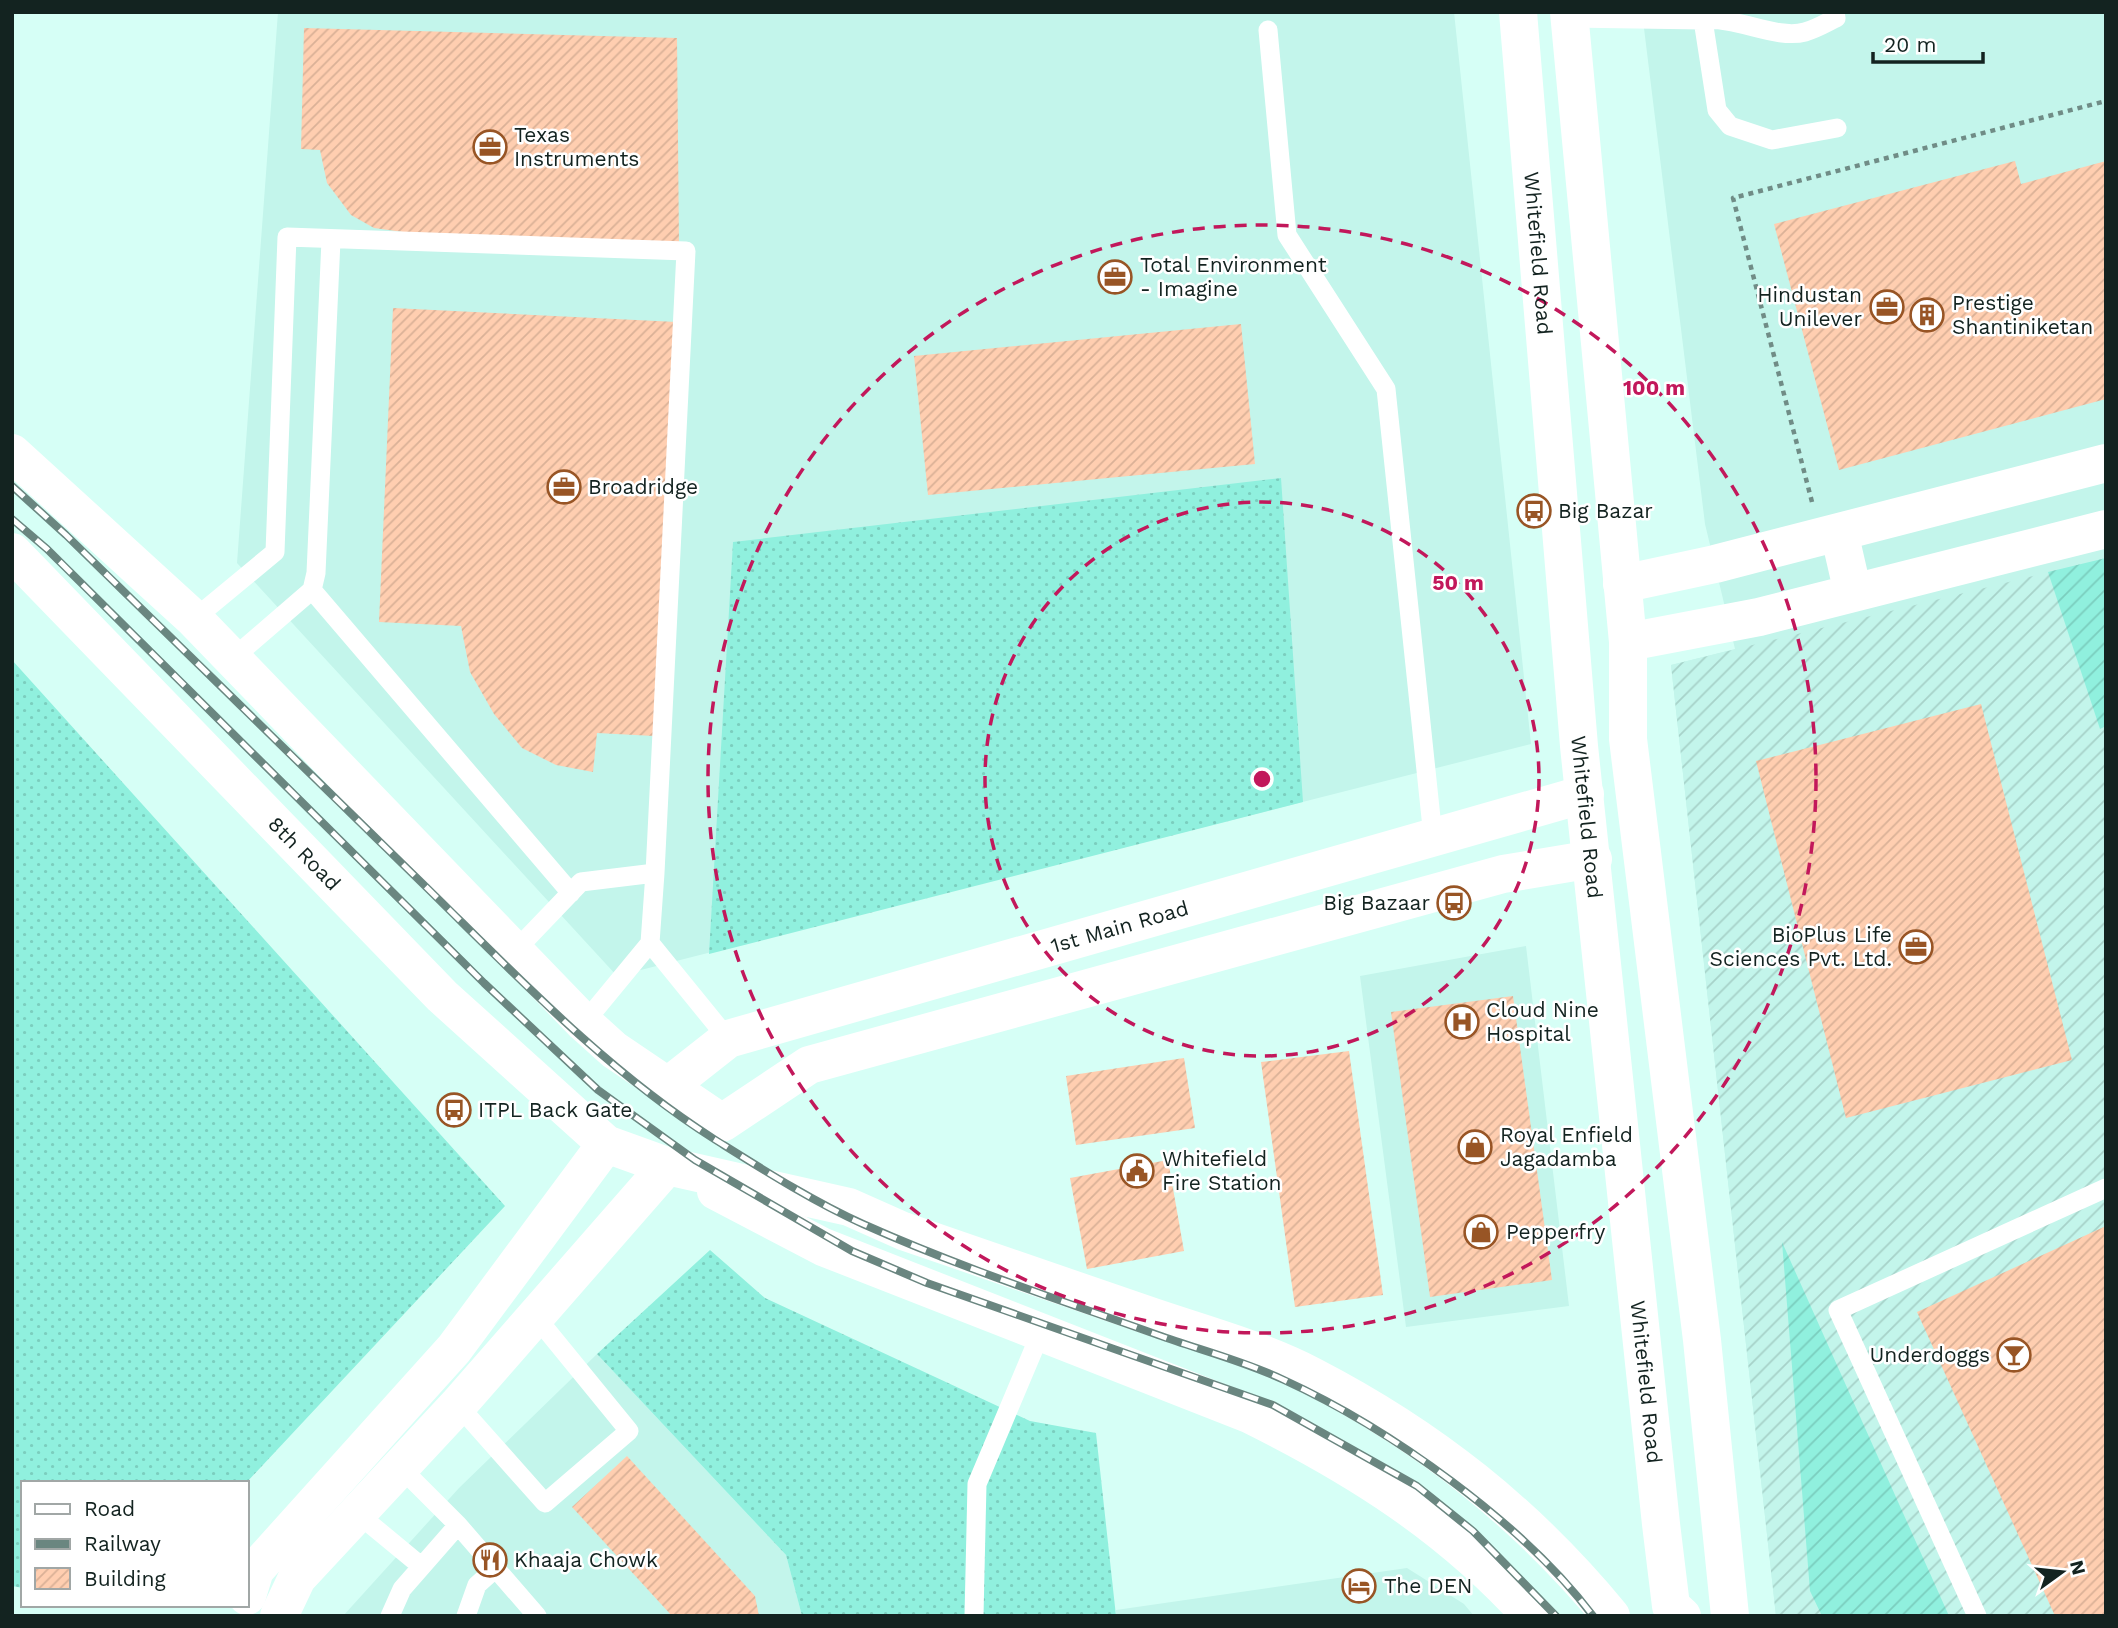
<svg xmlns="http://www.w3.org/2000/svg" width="2118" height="1628" font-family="'Work Sans',sans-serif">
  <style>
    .built { fill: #c3f5eb }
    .industrial { fill: url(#industrial-furrows) }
    .grass { fill: url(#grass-dots) }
    .garden { fill: url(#garden-furrows) }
    .building { fill: url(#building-hatch) }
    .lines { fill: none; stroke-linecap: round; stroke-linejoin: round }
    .path { stroke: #708c86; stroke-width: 4.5; stroke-dasharray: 5 5; stroke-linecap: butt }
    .lane { stroke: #fff; stroke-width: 19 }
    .street { stroke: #fff; stroke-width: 38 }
    .secondary { stroke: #fff; stroke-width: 38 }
    .primary { stroke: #fff; stroke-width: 38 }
    .rail-casing { stroke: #6a8680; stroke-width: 8 }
    .rail { stroke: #fff; stroke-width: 5; stroke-dasharray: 16; stroke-linecap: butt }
    .ring { fill: none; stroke: #c2185b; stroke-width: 3.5; stroke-dasharray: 12 9 }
    .labels { text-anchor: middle; stroke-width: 5; stroke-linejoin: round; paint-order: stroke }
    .poi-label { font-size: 21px; fill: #132320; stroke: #fff; text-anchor: start }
    .street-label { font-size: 21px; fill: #132320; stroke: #fff }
    .centre { fill: #c2185b; stroke: #fff; stroke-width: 3.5 }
    .ring-label { font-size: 21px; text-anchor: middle; font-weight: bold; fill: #c2185b; stroke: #fff; stroke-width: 5; stroke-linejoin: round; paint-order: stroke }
  </style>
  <defs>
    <pattern id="industrial-furrows" width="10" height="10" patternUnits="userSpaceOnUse" patternTransform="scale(1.75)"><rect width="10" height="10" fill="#c3f5eb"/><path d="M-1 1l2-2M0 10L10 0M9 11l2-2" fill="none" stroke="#a7d2c9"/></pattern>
    <pattern id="grass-dots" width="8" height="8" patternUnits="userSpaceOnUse" patternTransform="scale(1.75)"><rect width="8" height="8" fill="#90f0de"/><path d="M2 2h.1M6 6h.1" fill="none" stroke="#7bcebe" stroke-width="1.8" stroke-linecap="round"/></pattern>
    <pattern id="garden-furrows" width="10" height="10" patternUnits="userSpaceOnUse" patternTransform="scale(1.75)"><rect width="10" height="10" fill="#90f0de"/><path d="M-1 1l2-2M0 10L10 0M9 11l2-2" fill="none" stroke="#7bcebe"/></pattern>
    <pattern id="building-hatch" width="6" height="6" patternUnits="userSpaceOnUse" patternTransform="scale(1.75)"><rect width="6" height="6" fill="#ffceb0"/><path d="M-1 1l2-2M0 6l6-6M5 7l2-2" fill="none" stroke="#dab197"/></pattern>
  </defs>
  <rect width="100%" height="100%" fill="#d6fff6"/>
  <path class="built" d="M 278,12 L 1454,12 L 1531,744 L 617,976 L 237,563 Z
    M 1642,12 L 2106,12 L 2106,1616 L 1776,1616 L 1671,665 L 1735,649 L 1705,524 Z
    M 1526,946 L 1569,1306 L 1406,1327 L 1360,976 Z
    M 597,1354 L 786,1555 L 802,1616 L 343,1616 L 459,1488 Z
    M 1407,1568 L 1464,1604 L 1474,1616 L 1116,1616 L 1116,1610 Z"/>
  <path class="industrial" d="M 2106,558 L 2106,1616 L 1776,1616 L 1671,665 Z"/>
  <path class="grass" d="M 1281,478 L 1303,802 L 709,954 L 733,542 Z
    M 12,660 L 505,1206 L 246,1483 L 23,1483 L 23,1588 L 12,1586 Z
    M 710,1250 L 765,1298 L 1030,1421 L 1096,1433 L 1116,1616 L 802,1616 L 786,1555 L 597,1354 Z"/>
  <path class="garden" d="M 2106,558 L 2106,726 L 2100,729 L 2048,572 Z
    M 1782,1242 L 1949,1616 L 1822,1616 L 1810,1591 Z"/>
  <path class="building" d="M 304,28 L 677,38 L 679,246 L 403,232 L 374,228 L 351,215 L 327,183 L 320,150 L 301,149 Z
    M 2015,161 L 2021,184 L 2106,161 L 2106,399 L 1839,470 L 1774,224 Z
    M 393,308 L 677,322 L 654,736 L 597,733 L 593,772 L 556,765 L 522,748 L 494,714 L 470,672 L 461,626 L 379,622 Z
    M 1241,324 L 1255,464 L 928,495 L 914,356 Z
    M 1981,704 L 2072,1060 L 1846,1118 L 1756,761 Z
    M 1513,996 L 1552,1280 L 1430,1297 L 1391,1012 Z
    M 1349,1051 L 1383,1295 L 1295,1307 L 1261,1062 Z
    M 1184,1058 L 1195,1128 L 1076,1145 L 1066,1076 Z
    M 1168,1160 L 1184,1251 L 1087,1269 L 1070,1178 Z
    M 2106,1226 L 2106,1616 L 2055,1616 L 1917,1312 Z
    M 627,1456 L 755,1596 L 759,1616 L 672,1616 L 572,1507 Z"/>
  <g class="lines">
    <path class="path" d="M 1812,502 L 1733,198 L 2106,101"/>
    <path class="lane" d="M 1835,12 L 1836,18 C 1826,23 1816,29 1805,32 C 1776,40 1736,16 1703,20 L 1717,110 L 1730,126 L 1772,140 L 1837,128
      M 1569,18 L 1703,20
      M 1268,30 L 1287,235 L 1386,389 L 1433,837
      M 312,590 L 571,893
      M 194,619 L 275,552 L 287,237 L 686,251 L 655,873
      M 232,659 L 312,590 L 316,573 L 331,240
      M 650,943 L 728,1039
      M 513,953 L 581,882 L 655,873 L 650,943 L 584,1023
      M 458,1405 L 545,1503 L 629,1431 L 536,1317
      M 401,1468 L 458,1525 L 537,1616
      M 352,1509 L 421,1566
      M 390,1616 L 402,1589 L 458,1525
      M 466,1616 L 477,1585 L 496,1568
      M 974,1616 L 977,1484 L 1041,1332
      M 1977,1616 L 1838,1310 L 2106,1188"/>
    <path class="street" d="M 1839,532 L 1853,593
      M 1622,584 L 1715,564 L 2106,463
      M 1628,642 L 1759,617 L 2106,529"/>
    <g class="secondary">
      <path d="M 12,453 L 194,619 L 584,1023 L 614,1050 L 722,1123 L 809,1065 L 1503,874 L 1593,859"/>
      <path id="s1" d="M 12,552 L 442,996 L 606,1144 L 667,1166 L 849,1207 L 903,1231 C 987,1260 1070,1289 1153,1317 C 1206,1335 1262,1350 1312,1376 C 1430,1437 1527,1514 1611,1616"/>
      <path id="s2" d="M 667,1087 L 728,1039 L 1585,794"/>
      <path d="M 716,1191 L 823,1247 L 1249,1414 C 1356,1467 1450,1526 1531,1616"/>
      <path d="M 247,1596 L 255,1570 L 454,1349 L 606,1144"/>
      <path d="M 279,1616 L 297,1578 L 458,1405 L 667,1166"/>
    </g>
    <g class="primary">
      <path id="s3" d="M 1518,12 L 1579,746 L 1661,1524 L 1671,1606 L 1682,1616"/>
      <path d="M 1569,12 L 1628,642 L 1628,739 L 1702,1340 L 1730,1616"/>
    </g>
    <defs>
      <path id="rail" d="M 12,486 L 66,535 C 184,650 302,766 421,882 C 514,973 604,1069 714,1139 C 762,1169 812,1201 863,1224 C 959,1267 1060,1300 1158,1335 C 1200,1350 1244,1361 1284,1380 C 1389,1428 1523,1523 1593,1616
        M 12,519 L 47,549 L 484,983 L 598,1090 L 695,1160 L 852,1251 L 927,1283 L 1273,1405 L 1417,1486 L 1473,1531 L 1556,1616"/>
    </defs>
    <use href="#rail" class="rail-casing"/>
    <use href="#rail" class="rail"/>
  </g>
  <g class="ring">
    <circle cx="1262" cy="779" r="277"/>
    <circle cx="1262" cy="779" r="554"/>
  </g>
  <defs>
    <symbol id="office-ring" viewBox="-11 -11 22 22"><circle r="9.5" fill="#fff" stroke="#985525" stroke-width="1.5"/><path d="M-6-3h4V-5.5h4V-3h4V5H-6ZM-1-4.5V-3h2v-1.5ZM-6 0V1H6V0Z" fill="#985525"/></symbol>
    <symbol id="building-ring" viewBox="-11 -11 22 22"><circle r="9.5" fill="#fff" stroke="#985525" stroke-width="1.5"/><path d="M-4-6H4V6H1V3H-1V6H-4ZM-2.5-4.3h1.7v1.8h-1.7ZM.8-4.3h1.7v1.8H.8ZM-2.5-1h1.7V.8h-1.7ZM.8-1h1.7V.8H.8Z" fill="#985525"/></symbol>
    <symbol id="bus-ring" viewBox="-11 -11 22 22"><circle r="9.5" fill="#fff" stroke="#985525" stroke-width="1.5"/><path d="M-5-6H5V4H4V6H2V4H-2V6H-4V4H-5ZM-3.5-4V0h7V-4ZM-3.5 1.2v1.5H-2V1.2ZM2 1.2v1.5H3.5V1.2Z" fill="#985525"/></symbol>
    <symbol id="hospital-ring" viewBox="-11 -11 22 22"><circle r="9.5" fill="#fff" stroke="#985525" stroke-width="1.5"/><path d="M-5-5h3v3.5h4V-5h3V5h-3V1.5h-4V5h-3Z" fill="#985525"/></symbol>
    <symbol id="shop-ring" viewBox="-11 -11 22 22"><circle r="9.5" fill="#fff" stroke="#985525" stroke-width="1.5"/><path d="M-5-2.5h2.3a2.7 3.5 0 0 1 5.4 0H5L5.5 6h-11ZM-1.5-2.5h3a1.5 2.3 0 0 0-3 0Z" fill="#985525"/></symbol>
    <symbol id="civic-ring" viewBox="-11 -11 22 22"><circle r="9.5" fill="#fff" stroke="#985525" stroke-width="1.5"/><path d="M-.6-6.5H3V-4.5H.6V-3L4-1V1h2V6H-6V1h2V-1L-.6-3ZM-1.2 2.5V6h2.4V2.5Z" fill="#985525"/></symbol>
    <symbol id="bar-ring" viewBox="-11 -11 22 22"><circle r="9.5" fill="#fff" stroke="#985525" stroke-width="1.5"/><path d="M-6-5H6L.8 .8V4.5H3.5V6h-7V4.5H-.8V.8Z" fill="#985525"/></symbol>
    <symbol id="restaurant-ring" viewBox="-11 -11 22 22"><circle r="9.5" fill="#fff" stroke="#985525" stroke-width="1.5"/><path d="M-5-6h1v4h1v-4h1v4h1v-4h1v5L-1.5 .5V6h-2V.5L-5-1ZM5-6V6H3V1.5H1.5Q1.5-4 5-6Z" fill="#985525"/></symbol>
    <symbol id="hotel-ring" viewBox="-11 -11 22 22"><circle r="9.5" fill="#fff" stroke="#985525" stroke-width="1.5"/><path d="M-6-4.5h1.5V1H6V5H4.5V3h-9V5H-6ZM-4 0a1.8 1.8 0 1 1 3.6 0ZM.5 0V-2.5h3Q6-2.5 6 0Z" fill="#985525"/></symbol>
  </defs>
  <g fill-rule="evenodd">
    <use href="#office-ring" x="471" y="128" width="38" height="38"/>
    <use href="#office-ring" x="1096" y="258" width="38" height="38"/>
    <use href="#office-ring" x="1868" y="288" width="38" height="38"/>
    <use href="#building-ring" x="1908" y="296" width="38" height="38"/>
    <use href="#office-ring" x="545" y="468" width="38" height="38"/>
    <use href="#bus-ring" x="1515" y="492" width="38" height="38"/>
    <use href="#bus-ring" x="1435" y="884" width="38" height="38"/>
    <use href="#office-ring" x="1897" y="928" width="38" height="38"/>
    <use href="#hospital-ring" x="1443" y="1003" width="38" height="38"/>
    <use href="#bus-ring" x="435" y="1091" width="38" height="38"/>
    <use href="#shop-ring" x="1456" y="1128" width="38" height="38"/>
    <use href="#civic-ring" x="1118" y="1152" width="38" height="38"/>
    <use href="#shop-ring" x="1462" y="1213" width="38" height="38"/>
    <use href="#bar-ring" x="1995" y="1336" width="38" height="38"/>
    <use href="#restaurant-ring" x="471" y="1541" width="38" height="38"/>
    <use href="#hotel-ring" x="1340" y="1567" width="38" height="38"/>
  </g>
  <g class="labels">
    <g class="poi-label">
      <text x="514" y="142">Texas<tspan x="514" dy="24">Instruments</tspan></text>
      <text x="1140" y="272">Total Environment<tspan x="1140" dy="24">- Imagine</tspan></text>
      <text x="1862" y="302" text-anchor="end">Hindustan<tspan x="1862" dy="24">Unilever</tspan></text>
      <text x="1952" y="310">Prestige<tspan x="1952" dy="24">Shantiniketan</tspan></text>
      <text x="588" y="494">Broadridge</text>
      <text x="1558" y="518">Big Bazar</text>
      <text x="1430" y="910" text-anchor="end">Big Bazaar</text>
      <text x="1892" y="942" text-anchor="end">BioPlus Life<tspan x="1892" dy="24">Sciences Pvt. Ltd.</tspan></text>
      <text x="1486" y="1017">Cloud Nine<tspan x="1486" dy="24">Hospital</tspan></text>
      <text x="478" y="1117">ITPL Back Gate</text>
      <text x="1500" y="1142">Royal Enfield<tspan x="1500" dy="24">Jagadamba</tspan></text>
      <text x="1162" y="1166">Whitefield<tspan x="1162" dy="24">Fire Station</tspan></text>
      <text x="1506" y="1239">Pepperfry</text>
      <text x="1990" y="1362" text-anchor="end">Underdoggs</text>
      <text x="514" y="1567">Khaaja Chowk</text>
      <text x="1384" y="1593">The DEN</text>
    </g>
    <g class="street-label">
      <text dy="7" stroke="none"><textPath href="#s3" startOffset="242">Whitefield Road</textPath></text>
      <text dy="7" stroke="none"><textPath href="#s3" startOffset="808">Whitefield Road</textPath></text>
      <text dy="7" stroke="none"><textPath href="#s1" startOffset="420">8th Road</textPath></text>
      <text dy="7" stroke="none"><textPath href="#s2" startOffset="485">1st Main Road</textPath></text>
      <text dy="7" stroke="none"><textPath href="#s3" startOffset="1376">Whitefield Road</textPath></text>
    </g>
  </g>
  <circle cx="1262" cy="779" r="10" class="centre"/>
  <g class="ring-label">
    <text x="1654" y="395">100 m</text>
    <text x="1458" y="590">50 m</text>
  </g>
  <rect width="2118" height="1628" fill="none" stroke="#132320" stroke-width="28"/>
  <rect x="21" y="1481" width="228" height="126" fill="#ffffff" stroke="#a1a7a6" stroke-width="2"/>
  <rect x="35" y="1504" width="35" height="10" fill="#ffffff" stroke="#a1a7a6" stroke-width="2"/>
  <text x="84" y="1516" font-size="21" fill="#132320">Road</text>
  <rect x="35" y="1539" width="35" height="10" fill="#6a8680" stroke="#a1a7a6" stroke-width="2"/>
  <text x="84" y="1551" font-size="21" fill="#132320">Railway</text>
  <rect x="35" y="1568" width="35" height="21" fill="url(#building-hatch)" stroke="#a1a7a6" stroke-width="2"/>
  <text x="84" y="1586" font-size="21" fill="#132320">Building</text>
  <g transform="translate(2062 1572) rotate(75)" stroke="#ffffff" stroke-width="5" paint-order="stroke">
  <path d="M0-5L12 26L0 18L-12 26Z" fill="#132320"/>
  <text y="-10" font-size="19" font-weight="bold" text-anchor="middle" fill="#132320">N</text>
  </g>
  <path d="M1873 52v10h110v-10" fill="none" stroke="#132320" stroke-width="3.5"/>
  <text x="1884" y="52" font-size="21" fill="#132320" stroke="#ffffff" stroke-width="5" paint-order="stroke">20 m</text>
</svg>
